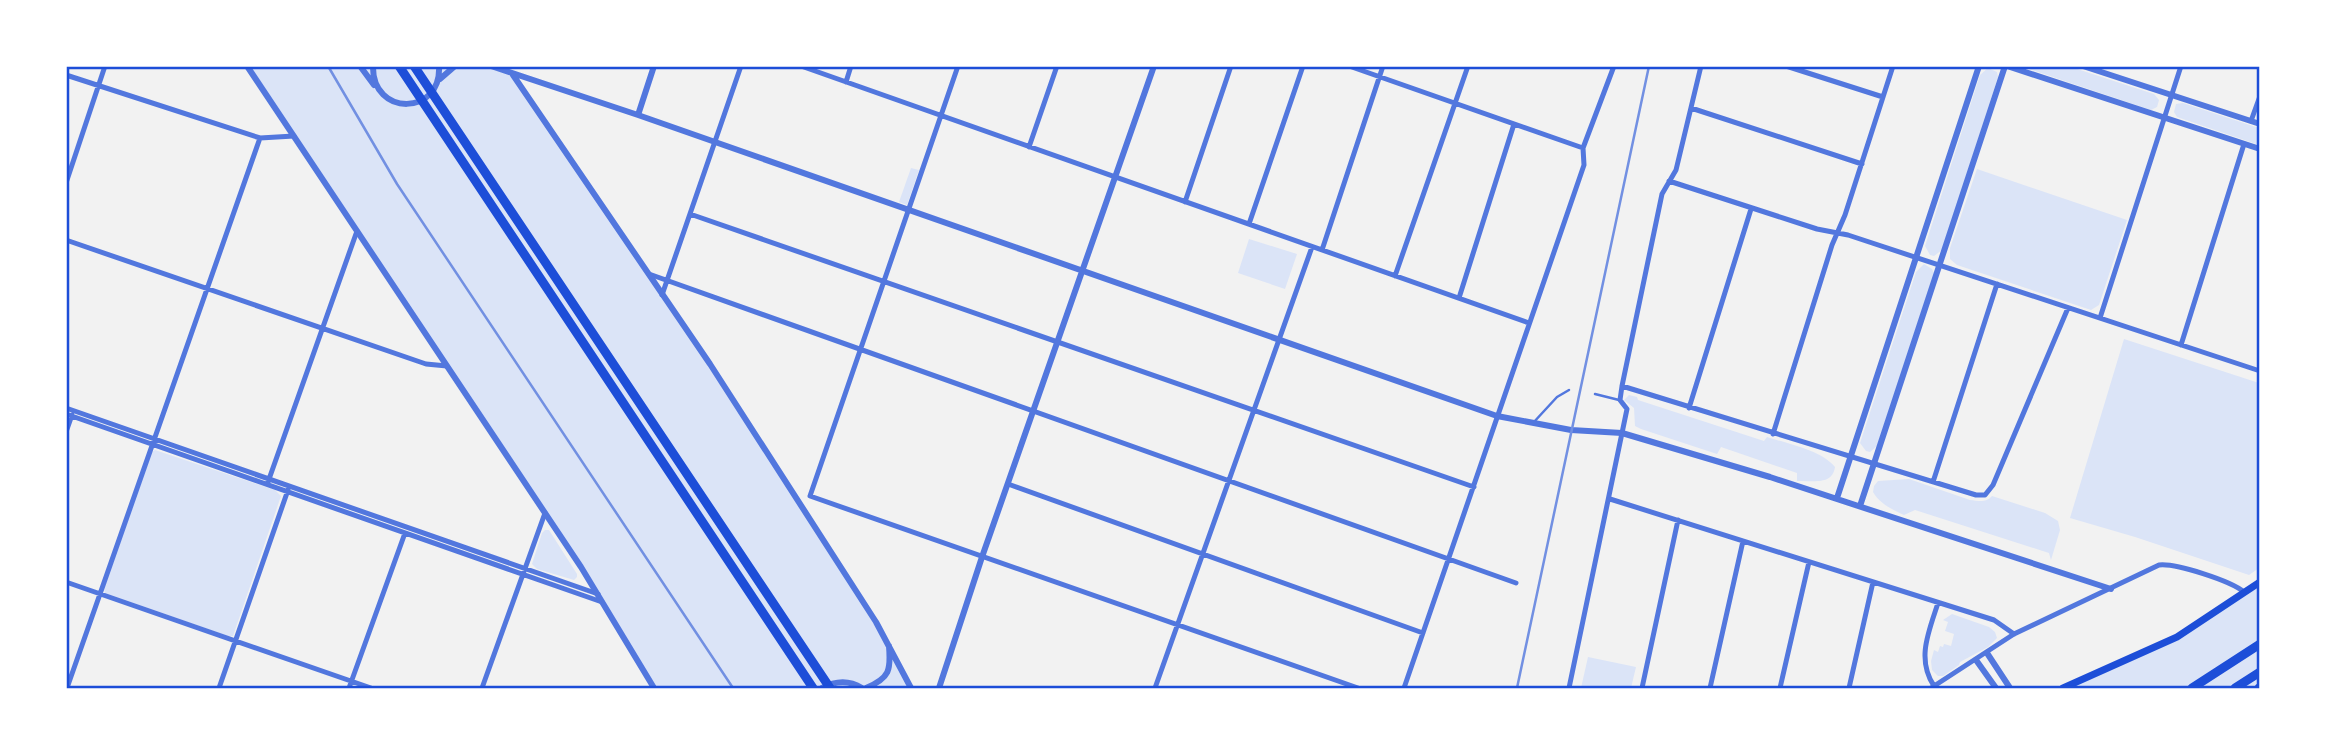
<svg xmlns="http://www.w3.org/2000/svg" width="2326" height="755" font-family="'Archivo Narrow',sans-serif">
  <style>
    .green { fill: #dbe4f7 }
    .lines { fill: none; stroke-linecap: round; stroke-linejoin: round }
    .service { stroke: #5277de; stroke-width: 2.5 }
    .minor { stroke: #5277de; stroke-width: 5 }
    .tertiary { stroke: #5277de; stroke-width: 6 }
    .secondary { stroke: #1d4ed8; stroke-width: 7 }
    .trunk { stroke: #1d4ed8; stroke-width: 9 }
    .motorway { stroke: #1d4ed8; stroke-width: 9 }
    .rail { stroke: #7290e2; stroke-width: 2.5 }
    .neatline { fill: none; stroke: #1d4ed8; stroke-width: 2.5 }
  </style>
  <rect width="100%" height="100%" fill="#f2f2f2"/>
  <path class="green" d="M 491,66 L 511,73 L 710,364 L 876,622 L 911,688 L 654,688 L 598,594 L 247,67 Z
    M 2023,67 L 2071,67 L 2154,94 L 2159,100 L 2157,107 L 2151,110 Z
    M 1988,68 L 1997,72 L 1998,77 L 1942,250 L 1934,256 L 1930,255 L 1925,246 L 1980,75 Z
    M 2183,103 L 2259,128 L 2259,145 L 2177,117 L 2174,112 L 2176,104 Z
    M 911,168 L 919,170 L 907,205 L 899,202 Z
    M 1977,169 L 2127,220 L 2099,305 L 2091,310 L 2085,308 L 1957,265 L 1950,259 L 1950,248 Z
    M 1249,239 L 1297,254 L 1285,289 L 1238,273 Z
    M 1924,264 L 1932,269 L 1934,273 L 1877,446 L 1870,452 L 1866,451 L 1860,443 L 1916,272 Z
    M 2124,339 L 2259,383 L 2259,568 L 2249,575 L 2135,537 L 2070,518 Z
    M 1629,395 L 1637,397 L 1638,400 L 1764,441 L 1767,437 C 1788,444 1821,450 1835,467 C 1832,486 1813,480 1797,481 L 1797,473 L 1721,447 L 1717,454 L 1641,429 L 1635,426 L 1634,408 L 1624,400 Z
    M 155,450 L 275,490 L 281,496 L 233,636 L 228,636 L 105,593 L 104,589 L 152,452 Z
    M 1909,479 L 1970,500 C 1979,501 1986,503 1992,496 L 2045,513 L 2058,521 L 2060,530 L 2051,560 L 2049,553 L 1915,510 L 1904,515 C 1893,510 1879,503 1873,492 L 1874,486 L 1878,481 Z
    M 545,530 L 549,530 L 577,574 L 577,577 L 574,580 L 537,569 L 532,564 L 542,533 Z
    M 2259,582 L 2259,688 L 2063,688 L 2177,637 Z
    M 1952,614 L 1989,627 L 1995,632 L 1997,638 L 1988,647 L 1960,662 L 1959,665 L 1943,676 L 1938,676 L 1932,670 L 1931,661 L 1934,650 L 1938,652 L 1940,646 L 1943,647 L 1944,644 L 1951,646 L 1954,634 L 1945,631 L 1948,622 L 1943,620 Z
    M 1588,657 L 1636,667 L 1631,688 L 1581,688 Z"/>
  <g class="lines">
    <path class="service" d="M 1595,394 L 1619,400
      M 1533,423 L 1557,397 L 1569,390"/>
    <path class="minor" d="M 801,66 L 1529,323
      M 1349,66 L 1583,148
      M 1786,66 L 1883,97
      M 66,75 L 260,138 L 294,136
      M 846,82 L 851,66
      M 1691,108 L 1862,164
      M 2251,121 L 2260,96
      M 1029,147 L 1057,66
      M 1669,181 L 1817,229 L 1848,235 L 2260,371
      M 66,183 L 105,66
      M 1185,202 L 1231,66
      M 690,214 L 1474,487
      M 1249,224 L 1303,66
      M 66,240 L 426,364 L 447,366
      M 1322,250 L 1383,66
      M 649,274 L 1516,583
      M 1395,276 L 1468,66
      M 662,295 L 741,66
      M 1459,298 L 1514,124
      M 2100,318 L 2181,66
      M 2181,345 L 2244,144
      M 1622,386 L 1976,495 L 1985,495 L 1993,485 L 2068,308
      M 66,408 L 598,594
      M 1689,408 L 1751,209
      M 66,414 L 602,602
      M 66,432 L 72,415
      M 1773,434 L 1832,245 L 1845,215 L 1893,66
      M 268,482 L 357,231
      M 1933,482 L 1997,284
      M 1008,484 L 1423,633
      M 810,496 L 1358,688
      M 810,496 L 958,66
      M 1610,499 L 1994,620 L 2014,634
      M 66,582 L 371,688
      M 1934,686 C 1916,659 1929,631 1938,603
      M 67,688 L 260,138
      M 219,688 L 288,490
      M 349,688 L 405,533
      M 482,688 L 545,513
      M 1155,688 L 1312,247
      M 1404,688 L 1584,165 L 1583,148 L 1614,66
      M 1569,688 L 1627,409 L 1620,400 L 1622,386 L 1662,194 L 1676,170 L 1701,66
      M 1642,688 L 1678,520
      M 1710,688 L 1743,541
      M 1780,688 L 1809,562
      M 1849,688 L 1873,582
      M 1931,688 L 2014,634 L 2159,565 C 2176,563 2231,581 2244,592"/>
    <path class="tertiary" d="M 247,66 L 581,567 L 654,688
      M 360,66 L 374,85
      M 373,66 C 372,117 442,116 439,66
      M 491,66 L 638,115 L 1497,416 L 1571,430 L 1622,433 L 1770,477 L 2111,589
      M 2007,66 L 2260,149
      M 2083,66 L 2260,124
      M 513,75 L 710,364 L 876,622 L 911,688
      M 440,79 L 455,66
      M 638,115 L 654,66
      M 1837,498 L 1979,66
      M 1860,506 L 2005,66
      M 1987,653 L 2010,688
      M 1976,660 L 1996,688
      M 822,688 C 835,681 849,680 862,688
      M 866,688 C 890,678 891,670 889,646
      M 939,688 L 982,557 L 1154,66"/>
    <path class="secondary" d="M 2063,688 L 2177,637 L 2260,582"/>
    <path class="trunk" d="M 399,66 L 813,688
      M 414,66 L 830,688"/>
    <path class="motorway" d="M 2192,688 L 2260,644
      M 2235,688 L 2260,672
      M 2259,688 L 2260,688"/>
    <path class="rail" d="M 328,66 L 397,184 L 733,688
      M 1517,688 L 1649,66"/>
  </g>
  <rect width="2326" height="755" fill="none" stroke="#ffffff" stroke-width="136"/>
  <rect x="68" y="68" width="2190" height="619" class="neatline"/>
</svg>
